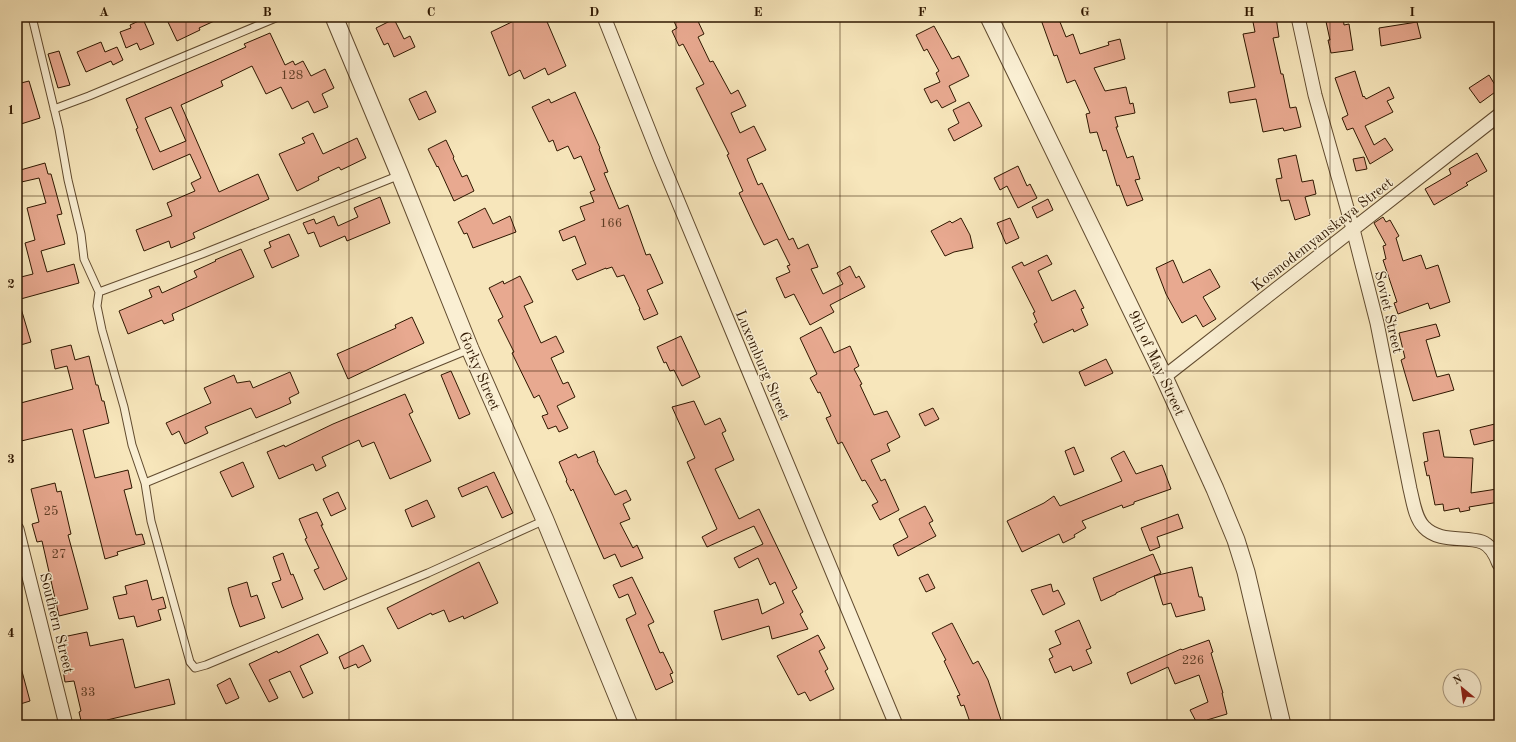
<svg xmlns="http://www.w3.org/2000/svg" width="1516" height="742" font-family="'Old Standard TT',serif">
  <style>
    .building { fill: #e8a990; stroke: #2f1700; fill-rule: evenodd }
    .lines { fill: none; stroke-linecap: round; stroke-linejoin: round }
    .service-casing { stroke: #614b2f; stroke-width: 9 }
    .minor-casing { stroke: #614b2f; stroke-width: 15 }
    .tertiary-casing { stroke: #614b2f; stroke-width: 19 }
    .service { stroke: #faefd3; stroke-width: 7 }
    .minor { stroke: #faefd3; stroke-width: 13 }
    .tertiary { stroke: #faefd3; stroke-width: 17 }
    .grid { fill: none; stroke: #2f1700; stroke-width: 1; stroke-opacity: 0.55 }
    .labels { text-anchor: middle; stroke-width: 3; stroke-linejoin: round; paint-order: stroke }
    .number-label { font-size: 13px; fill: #5d3c24 }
    .street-label { font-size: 15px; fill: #2f1700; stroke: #faefd3 }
    .neatline { fill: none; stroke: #2f1700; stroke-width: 1.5 }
    .grid-label { font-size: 13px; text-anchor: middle; font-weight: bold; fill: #2f1700 }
  </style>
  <rect width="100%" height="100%" fill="#f7e6bb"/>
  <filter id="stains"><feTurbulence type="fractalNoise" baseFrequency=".005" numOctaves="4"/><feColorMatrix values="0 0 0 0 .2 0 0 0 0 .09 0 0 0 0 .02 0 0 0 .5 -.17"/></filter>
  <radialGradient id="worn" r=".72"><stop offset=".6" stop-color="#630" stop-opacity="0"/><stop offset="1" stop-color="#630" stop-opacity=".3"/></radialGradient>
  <path class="building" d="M 178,17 L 223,17 L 199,28 L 200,30 L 177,41 L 168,22 Z
    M 528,17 L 545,17 L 566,66 L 548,75 L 545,68 L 524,79 L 520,70 L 509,76 L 491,32 L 520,18 L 521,20 Z
    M 672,17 L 696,17 L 704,34 L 698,37 L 710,62 L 713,61 L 731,94 L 738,90 L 746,106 L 731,113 L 740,133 L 754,126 L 766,150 L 747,159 L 758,185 L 762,183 L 789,240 L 793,238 L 798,249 L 808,244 L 818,267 L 811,269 L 823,294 L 843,284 L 837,273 L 850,266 L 856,278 L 859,276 L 865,287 L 830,305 L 834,312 L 810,325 L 794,294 L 785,298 L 776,278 L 790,272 L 787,266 L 790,265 L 777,239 L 764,245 L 754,225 L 739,193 L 743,191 L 727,155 L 729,154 L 696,88 L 704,84 L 683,44 L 679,46 L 672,31 L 677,28 Z
    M 1040,17 L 1058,17 L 1066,37 L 1073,34 L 1080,54 L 1109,45 L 1108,42 L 1120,39 L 1125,59 L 1094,68 L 1105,91 L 1126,87 L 1130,104 L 1133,103 L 1135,113 L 1115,117 L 1118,127 L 1116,127 L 1127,158 L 1133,156 L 1140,179 L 1135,180 L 1143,200 L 1127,206 L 1119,185 L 1117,186 L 1106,150 L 1103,151 L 1097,132 L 1090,133 L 1086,114 L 1090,113 L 1075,80 L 1067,83 L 1057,55 L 1054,56 Z
    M 1252,17 L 1276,17 L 1279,37 L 1273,38 L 1281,74 L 1283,74 L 1290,108 L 1296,107 L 1301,127 L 1284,131 L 1283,128 L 1263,132 L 1256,99 L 1230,103 L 1228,92 L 1255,87 L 1243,34 L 1255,32 Z
    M 1325,17 L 1343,17 L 1344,25 L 1349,24 L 1353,50 L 1331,53 L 1328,40 L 1330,40 Z
    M 143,19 L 154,44 L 140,50 L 137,43 L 126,48 L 120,32 L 131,28 L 130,25 Z
    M 394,19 L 404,39 L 410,36 L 415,47 L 394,57 L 388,43 L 384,45 L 376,28 Z
    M 1417,22 L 1421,38 L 1381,46 L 1379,28 Z
    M 934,26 L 952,59 L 959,56 L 969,76 L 949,86 L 956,101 L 942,108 L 937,100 L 931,103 L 924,89 L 940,82 L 936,73 L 939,71 L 927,49 L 924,51 L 916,35 Z
    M 270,33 L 285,65 L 293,61 L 295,65 L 303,61 L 311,76 L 325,69 L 334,88 L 322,94 L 328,107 L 314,113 L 308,101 L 292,109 L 281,87 L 266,94 L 252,66 L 221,81 L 223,86 L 181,105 L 219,192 L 258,174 L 269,199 L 193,233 L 195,238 L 171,248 L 169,241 L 144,251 L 136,230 L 172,216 L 167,203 L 195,191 L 191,183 L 201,178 L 190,154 L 153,170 L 136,129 L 138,128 L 126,99 L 212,62 L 246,47 L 244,44 ZM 171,107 L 186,141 L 160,152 L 145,118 Z
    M 101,42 L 105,52 L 117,47 L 123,60 L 113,65 L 111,61 L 86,72 L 77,52 Z
    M 59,51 L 70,85 L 58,88 L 48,54 Z
    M 1355,71 L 1363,97 L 1364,96 L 1366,99 L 1389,87 L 1394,98 L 1387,101 L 1393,112 L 1365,126 L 1374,145 L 1385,138 L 1393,150 L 1370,164 L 1353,128 L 1347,130 L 1342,118 L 1348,115 L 1335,78 Z
    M 1489,75 L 1498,90 L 1480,103 L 1469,88 Z
    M 29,81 L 40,118 L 21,124 L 17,109 L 17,84 Z
    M 426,91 L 436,112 L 419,120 L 409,99 Z
    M 575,92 L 600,148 L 599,149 L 608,172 L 604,173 L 619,209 L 628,205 L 646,255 L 650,254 L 663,283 L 647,290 L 658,314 L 644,320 L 639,309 L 640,309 L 624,275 L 617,277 L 612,267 L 606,269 L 606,268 L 577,280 L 572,270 L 586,264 L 575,236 L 563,241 L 559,231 L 585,220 L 580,207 L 594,202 L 590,192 L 595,190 L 581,156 L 574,159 L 568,146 L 557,151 L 553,140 L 549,142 L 532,107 L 549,99 L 551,103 Z
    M 969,102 L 982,126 L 954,141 L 948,129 L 959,123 L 953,110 Z
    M 313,133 L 323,154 L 357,138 L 366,158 L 341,170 L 339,167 L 318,177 L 319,180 L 297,191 L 279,154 L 305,143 L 302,138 Z
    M 446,140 L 454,157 L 453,158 L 462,177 L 467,175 L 474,191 L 454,201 L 438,166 L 437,167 L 428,149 Z
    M 1477,153 L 1487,171 L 1466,183 L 1468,185 L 1434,205 L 1425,189 L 1451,174 L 1449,169 Z
    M 1296,155 L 1302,182 L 1313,180 L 1316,194 L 1305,197 L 1310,215 L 1295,220 L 1289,200 L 1281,201 L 1276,179 L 1282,178 L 1278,159 Z
    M 1364,157 L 1367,169 L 1356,171 L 1353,159 Z
    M 45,163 L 48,174 L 51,174 L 62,214 L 57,215 L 65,244 L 41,251 L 47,272 L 74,264 L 79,283 L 17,300 L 17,278 L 33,274 L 25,243 L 35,240 L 27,208 L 46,203 L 39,178 L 17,183 L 17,171 Z
    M 1018,166 L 1027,186 L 1030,184 L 1037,198 L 1018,208 L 1007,186 L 1000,190 L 994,178 Z
    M 380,197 L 390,223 L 347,241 L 345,236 L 320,247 L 314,232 L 308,234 L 303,223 L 314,219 L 316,224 L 334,216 L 338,226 L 358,217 L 354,208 Z
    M 1048,199 L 1053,210 L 1037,218 L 1032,207 Z
    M 485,208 L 493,224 L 510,216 L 516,232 L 473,248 L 467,233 L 464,234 L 458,222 Z
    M 1383,217 L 1386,222 L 1390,220 L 1399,236 L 1396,238 L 1403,261 L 1421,255 L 1426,269 L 1438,265 L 1450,302 L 1430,309 L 1428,303 L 1398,314 L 1394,303 L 1397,302 L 1383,260 L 1386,259 L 1383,246 L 1386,245 L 1374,223 Z
    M 961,218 L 970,235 L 973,248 L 954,252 L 945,256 L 931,231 L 950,221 L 952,223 Z
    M 1010,218 L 1019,238 L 1006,244 L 997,223 Z
    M 289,234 L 299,256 L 272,268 L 264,250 L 271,247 L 269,242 Z
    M 241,249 L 254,277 L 172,314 L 174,320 L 164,324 L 162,320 L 128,334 L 119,311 L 152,297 L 149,290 L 159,286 L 162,293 L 197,277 L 194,271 L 216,261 L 215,260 Z
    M 1047,255 L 1052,264 L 1038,271 L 1052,301 L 1075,290 L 1084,308 L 1081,309 L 1088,325 L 1074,332 L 1073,329 L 1043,343 L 1034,324 L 1037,322 L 1033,313 L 1035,312 L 1012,267 L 1022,262 L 1024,266 Z
    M 1173,260 L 1183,283 L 1210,269 L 1220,287 L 1203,297 L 1216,319 L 1203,327 L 1196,315 L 1182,323 L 1166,294 L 1156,268 Z
    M 520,276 L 533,302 L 524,306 L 541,343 L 556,336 L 564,352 L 551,358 L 563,384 L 568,382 L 575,397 L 557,406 L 568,428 L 559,432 L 556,426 L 548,429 L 542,416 L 548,414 L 539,395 L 534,398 L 512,353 L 514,352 L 498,320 L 503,317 L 489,288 L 503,281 L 504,284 Z
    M 17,305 L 20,305 L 31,342 L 17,346 Z
    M 412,317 L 424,343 L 348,379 L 337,354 L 396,328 L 395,325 Z
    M 1436,324 L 1440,336 L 1426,340 L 1437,377 L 1449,374 L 1454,390 L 1413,401 L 1401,360 L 1405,358 L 1399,333 Z
    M 821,327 L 834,353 L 850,346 L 859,366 L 854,369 L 862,384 L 860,385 L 874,415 L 887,411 L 900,437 L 887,444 L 890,451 L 871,460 L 881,481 L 885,479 L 899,510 L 880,520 L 872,505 L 878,502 L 865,480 L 862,481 L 842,442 L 838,444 L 826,418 L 831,416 L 820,392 L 818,393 L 810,378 L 817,374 L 800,338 Z
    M 681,336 L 700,377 L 682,386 L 674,370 L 670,371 L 666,362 L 664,363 L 657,347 Z
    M 71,345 L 75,360 L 89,356 L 96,385 L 98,385 L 102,401 L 104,401 L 109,423 L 83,430 L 95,478 L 128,470 L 132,488 L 124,490 L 136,535 L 142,534 L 145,544 L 117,552 L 118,555 L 105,559 L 72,429 L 17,442 L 17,404 L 73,389 L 67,366 L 55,369 L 51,350 Z
    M 1106,359 L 1113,373 L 1085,386 L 1079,372 Z
    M 451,371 L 470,414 L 459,419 L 441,375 Z
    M 290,372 L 299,393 L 289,398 L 291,403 L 280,408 L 256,418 L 251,408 L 205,427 L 208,433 L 185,444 L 179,431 L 172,435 L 166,423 L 211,403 L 204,388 L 234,375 L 237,383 L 250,381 L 253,388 Z
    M 405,394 L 413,412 L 409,414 L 431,461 L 390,479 L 374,442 L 362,447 L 359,440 L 322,457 L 326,466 L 316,471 L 313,464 L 279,479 L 267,452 L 284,445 L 285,447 L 333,424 Z
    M 694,401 L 705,425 L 720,418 L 726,431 L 722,433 L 734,460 L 715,469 L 739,519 L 759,509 L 797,588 L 792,591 L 803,612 L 800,614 L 808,629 L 772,639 L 769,626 L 722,640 L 714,611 L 758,599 L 762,614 L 784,603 L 775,582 L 770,585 L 758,558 L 739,568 L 734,558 L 763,544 L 754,526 L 707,547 L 702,537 L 717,529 L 687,462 L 695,458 L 672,407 Z
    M 933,408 L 939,419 L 925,426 L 919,414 Z
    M 1499,423 L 1499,439 L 1474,445 L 1470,430 Z
    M 1439,430 L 1444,457 L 1473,458 L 1471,493 L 1497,489 L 1499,502 L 1469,507 L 1470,510 L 1460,512 L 1459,508 L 1444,511 L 1443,504 L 1435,505 L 1429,475 L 1427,476 L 1424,462 L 1428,461 L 1423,433 Z
    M 1074,447 L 1084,471 L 1074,475 L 1065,451 Z
    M 594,451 L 598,461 L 597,461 L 615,495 L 626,490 L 631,500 L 623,504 L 630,519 L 620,523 L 633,548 L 637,545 L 643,558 L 621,567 L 615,554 L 604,559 L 573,489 L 571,491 L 566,481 L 567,480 L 559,462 L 576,454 L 578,458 Z
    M 1124,451 L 1136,474 L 1162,465 L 1171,489 L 1134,502 L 1134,504 L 1123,508 L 1122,505 L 1082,521 L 1086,528 L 1074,535 L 1075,537 L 1063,543 L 1059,534 L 1022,552 L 1007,521 L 1044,503 L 1054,496 L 1060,506 L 1122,481 L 1111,458 Z
    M 243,462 L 254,487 L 232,497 L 220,472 Z
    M 494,472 L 513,513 L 502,518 L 487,486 L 462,497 L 458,488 Z
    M 55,483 L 57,492 L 61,491 L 71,534 L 68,535 L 88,609 L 59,616 L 42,541 L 37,542 L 32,524 L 39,522 L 31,489 Z
    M 338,492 L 346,509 L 331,516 L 323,499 Z
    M 427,500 L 435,517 L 412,527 L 405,510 Z
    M 925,506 L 933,521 L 929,523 L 936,536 L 898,556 L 893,545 L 908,537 L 899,519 Z
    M 317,512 L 323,525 L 321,525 L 347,579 L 324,590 L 314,570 L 319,568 L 305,539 L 307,538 L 299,519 Z
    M 1178,514 L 1183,528 L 1157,537 L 1160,547 L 1150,551 L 1141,528 Z
    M 283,553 L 291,575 L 293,574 L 303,599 L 282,608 L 272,583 L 281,580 L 273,557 Z
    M 1153,554 L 1161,573 L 1116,593 L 1116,594 L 1101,601 L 1093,578 Z
    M 479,562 L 498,603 L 464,619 L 463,616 L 449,622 L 444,610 L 432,615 L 431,613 L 398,629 L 387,608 Z
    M 1192,567 L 1199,597 L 1202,597 L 1205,610 L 1176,617 L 1171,603 L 1163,605 L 1154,576 Z
    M 928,574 L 935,588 L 926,592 L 919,578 Z
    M 632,577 L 654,622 L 648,625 L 660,653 L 663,652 L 673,673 L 670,674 L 673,682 L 656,690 L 626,619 L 636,614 L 628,594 L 619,598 L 613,585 Z
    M 147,580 L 152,600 L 163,597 L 166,608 L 158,610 L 161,620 L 137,627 L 134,616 L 119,619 L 113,597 L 127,594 L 125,586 Z
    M 247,582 L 251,597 L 257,595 L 265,618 L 240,627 L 232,604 L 228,588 Z
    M 1051,584 L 1053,592 L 1058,590 L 1065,604 L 1043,615 L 1031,590 Z
    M 1079,620 L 1091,648 L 1086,650 L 1092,663 L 1073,671 L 1071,666 L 1055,673 L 1049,659 L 1053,657 L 1049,649 L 1061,644 L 1055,631 Z
    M 952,623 L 973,664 L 978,661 L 988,680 L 1001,720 L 988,725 L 971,725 L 964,705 L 961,706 L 957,696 L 960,695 L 944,661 L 946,660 L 932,633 Z
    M 87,632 L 90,646 L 123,639 L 135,688 L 169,679 L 175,704 L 107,720 L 108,725 L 82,725 L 79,712 L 81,711 L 74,681 L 65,682 L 63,670 L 70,668 L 63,637 Z
    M 318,634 L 328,653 L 300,666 L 313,693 L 303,698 L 290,671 L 269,680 L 278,698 L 269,702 L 249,664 L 277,651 L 278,653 Z
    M 818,635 L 825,648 L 819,651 L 828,669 L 825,671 L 834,689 L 810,701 L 805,692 L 798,695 L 777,656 Z
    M 1209,640 L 1213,652 L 1211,653 L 1223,693 L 1222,693 L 1227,714 L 1207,720 L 1209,725 L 1198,725 L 1190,710 L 1208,702 L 1199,675 L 1175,684 L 1168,667 L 1131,684 L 1127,673 L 1181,649 L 1182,650 Z
    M 363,645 L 371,661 L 358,668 L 356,664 L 344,669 L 339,657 Z
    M 20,664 L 30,701 L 17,705 L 17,665 Z
    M 230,678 L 239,698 L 226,704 L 217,685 Z"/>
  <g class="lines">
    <defs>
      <path id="service" d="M 32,17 L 59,129 L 68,180 L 81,234 L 84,259 L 99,292 L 97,306 L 102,330 L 124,407 L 132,445 L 145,483 L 151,521 L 185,644 L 190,662 L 195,668 L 206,665 L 428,573 L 545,520
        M 54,109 L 89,96 L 278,17
        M 99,292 L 202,254 L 400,175
        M 145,483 L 470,349"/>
      <path id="minor" d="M 604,17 L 660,158 L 896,725
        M 1298,17 L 1315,95 L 1353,229 L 1377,323 L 1410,489 C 1413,501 1415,518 1424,527 C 1439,543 1465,536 1482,542 C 1490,545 1496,556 1499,564
        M 1164,377 L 1499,115
        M 17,529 L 66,725"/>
      <path id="tertiary" d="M 334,17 L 400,175 L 470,349 L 545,520 L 629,725
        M 989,17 L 1164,377 L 1215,489 L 1236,540 L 1246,572 L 1282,725"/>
    </defs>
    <use href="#service" class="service-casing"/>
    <use href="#minor" class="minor-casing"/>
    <use href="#tertiary" class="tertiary-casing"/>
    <use href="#service" class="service"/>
    <use href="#minor" class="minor"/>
    <use href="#tertiary" class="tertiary"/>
  </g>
  <path class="grid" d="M 186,17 L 186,725M 349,17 L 349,725M 513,17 L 513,725M 676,17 L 676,725M 840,17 L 840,725M 1003,17 L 1003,725M 1167,17 L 1167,725M 1330,17 L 1330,725M 17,196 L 1499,196M 17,371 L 1499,371M 17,546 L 1499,546"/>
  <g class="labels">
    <g class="number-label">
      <text x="292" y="79">128</text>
      <text x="611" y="227">166</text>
      <text x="51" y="515">25</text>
      <text x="59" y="558">27</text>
      <text x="1193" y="664">226</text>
      <text x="88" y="696">33</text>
    </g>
    <g class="street-label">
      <text transform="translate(1322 234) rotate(-38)" y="5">Kosmodemyanskaya Street</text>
      <text transform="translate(1389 312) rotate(77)" y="5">Soviet Street</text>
      <text transform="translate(1157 363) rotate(65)" y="5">9th of May Street</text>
      <text transform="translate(763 365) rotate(67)" y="5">Luxemburg Street</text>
      <text transform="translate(480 371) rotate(67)" y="5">Gorky Street</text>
      <text transform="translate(57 623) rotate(76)" y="5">Southern Street</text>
    </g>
  </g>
  <rect width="1516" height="742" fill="none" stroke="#f7e6bb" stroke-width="44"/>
  <g transform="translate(1462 688) rotate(331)"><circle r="19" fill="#faefd3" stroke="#a9997f"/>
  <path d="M0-3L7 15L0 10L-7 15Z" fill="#8f2418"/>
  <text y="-6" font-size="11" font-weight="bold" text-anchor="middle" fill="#2f1700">N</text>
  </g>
  <rect x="22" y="22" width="1472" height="698" class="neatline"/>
  <g class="grid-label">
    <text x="104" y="16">A</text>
    <text x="267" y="16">B</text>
    <text x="431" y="16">C</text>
    <text x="594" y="16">D</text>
    <text x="758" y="16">E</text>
    <text x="922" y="16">F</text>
    <text x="1085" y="16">G</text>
    <text x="1249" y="16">H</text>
    <text x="1412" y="16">I</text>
    <text x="11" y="114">1</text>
    <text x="11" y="288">2</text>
    <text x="11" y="463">3</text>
    <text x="11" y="637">4</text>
  </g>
  <rect width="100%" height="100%" filter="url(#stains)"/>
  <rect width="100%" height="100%" fill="url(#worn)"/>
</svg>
